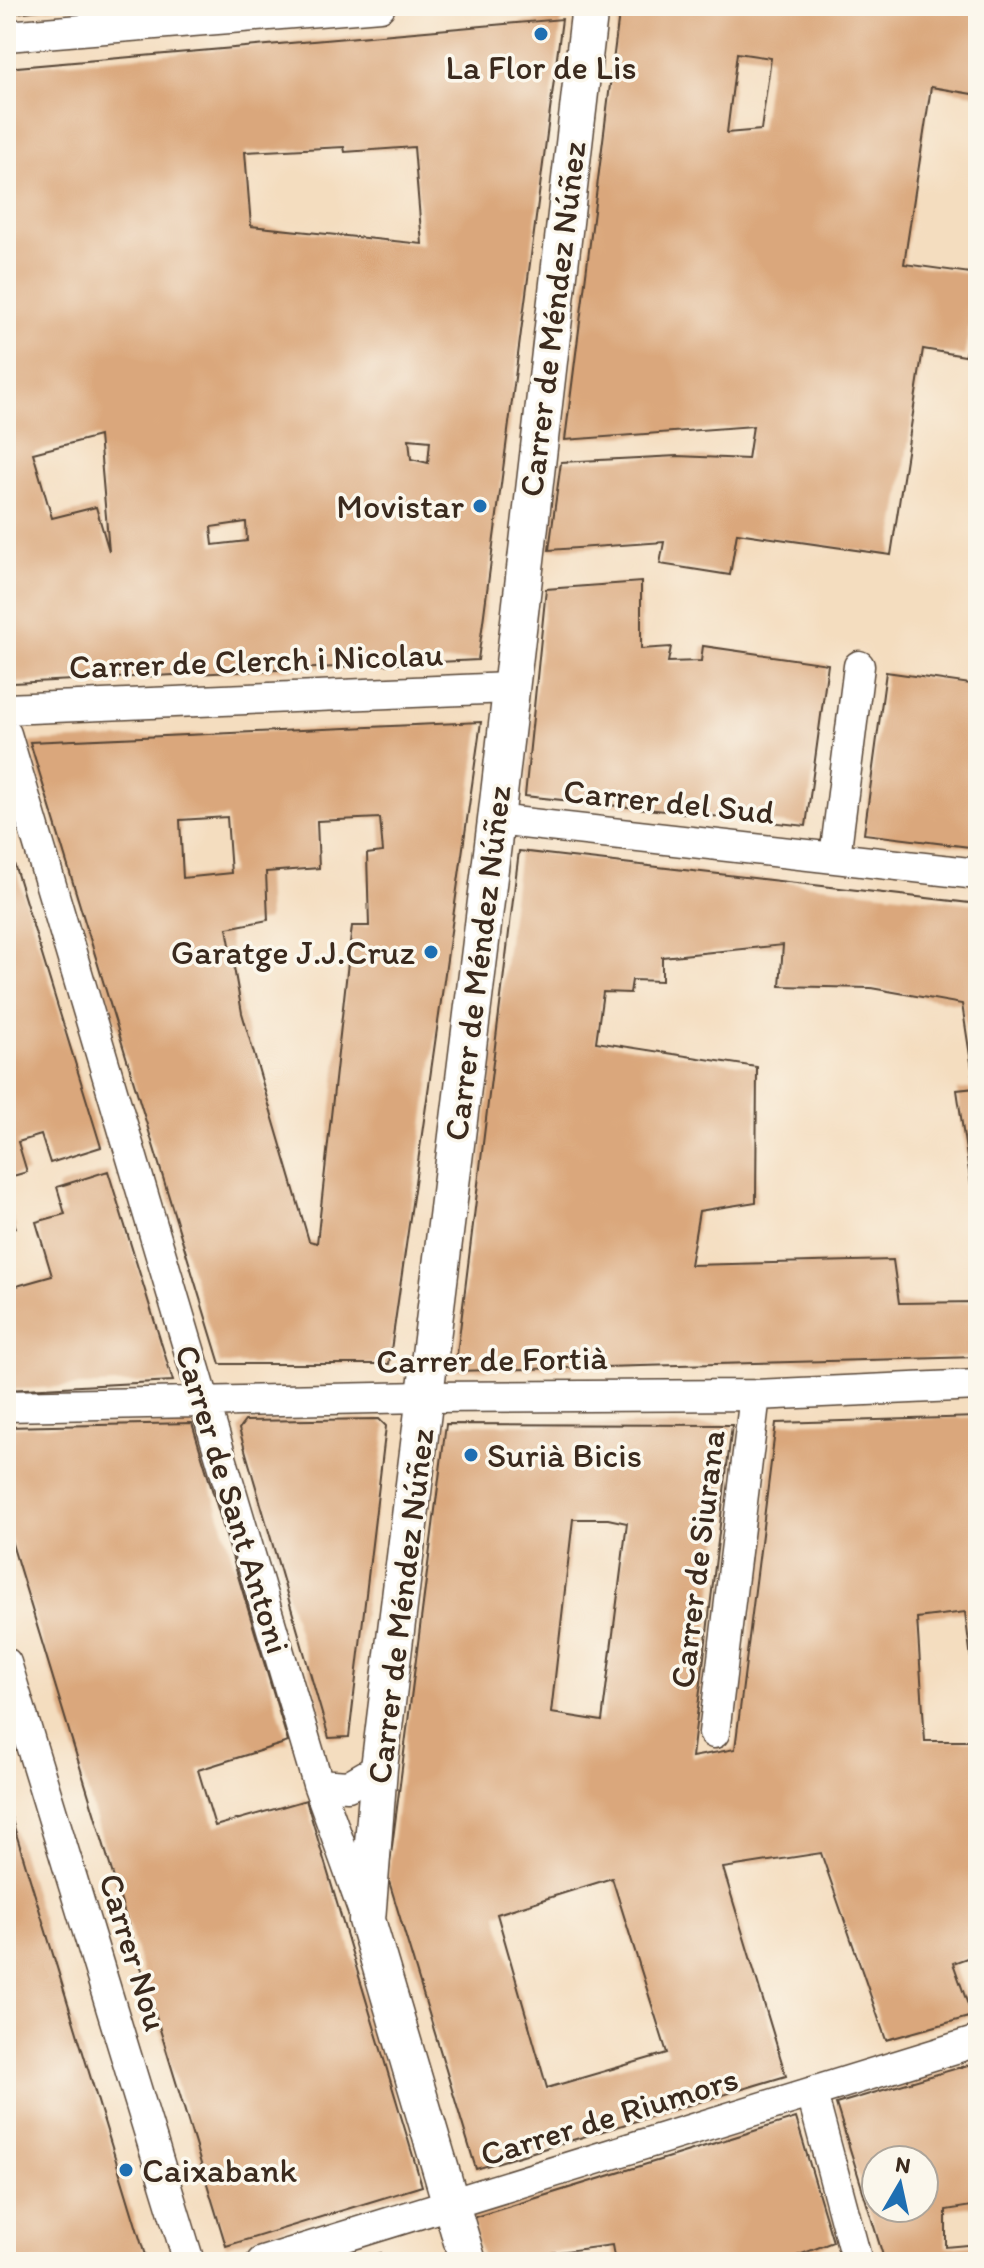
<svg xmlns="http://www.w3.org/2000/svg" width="984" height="2268" font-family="Itim,sans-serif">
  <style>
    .building { fill: #daa77b; fill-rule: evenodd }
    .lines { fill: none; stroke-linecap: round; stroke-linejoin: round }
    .minor-casing { stroke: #574536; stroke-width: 33 }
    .tertiary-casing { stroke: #574536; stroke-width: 39 }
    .minor { stroke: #fff; stroke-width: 30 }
    .tertiary { stroke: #fff; stroke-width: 36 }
    .poi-dot { fill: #1f6fb2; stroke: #fbf7ec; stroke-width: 3 }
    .labels { text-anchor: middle; stroke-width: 7; stroke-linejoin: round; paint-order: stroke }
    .poi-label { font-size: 34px; fill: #3b2a1e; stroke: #fbf7ec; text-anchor: end }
    .street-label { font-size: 34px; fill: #3b2a1e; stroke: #fbf7ec }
  </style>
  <rect width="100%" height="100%" fill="#fbf7ec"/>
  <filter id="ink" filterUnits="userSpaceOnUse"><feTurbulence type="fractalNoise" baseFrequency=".0125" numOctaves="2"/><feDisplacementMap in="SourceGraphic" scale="16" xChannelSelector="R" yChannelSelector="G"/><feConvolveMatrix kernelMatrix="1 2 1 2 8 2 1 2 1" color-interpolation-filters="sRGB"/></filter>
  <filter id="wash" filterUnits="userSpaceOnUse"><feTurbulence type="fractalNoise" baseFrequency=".006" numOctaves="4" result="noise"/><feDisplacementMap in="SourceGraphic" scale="32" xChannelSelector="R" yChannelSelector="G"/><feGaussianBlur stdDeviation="1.8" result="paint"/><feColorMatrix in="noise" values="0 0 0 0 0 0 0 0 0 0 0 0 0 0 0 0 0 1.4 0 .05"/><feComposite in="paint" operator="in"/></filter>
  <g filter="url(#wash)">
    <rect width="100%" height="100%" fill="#f4ddbf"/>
    <g id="blocks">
      <path class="building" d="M 6,6 L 56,6 L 56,8 L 6,14 Z
        M 711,6 L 978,6 L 978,95 L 931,87 L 904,264 L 978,274 L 965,356 L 923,349 L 891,555 L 737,533 L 730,575 L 660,564 L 664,542 L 549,550 L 561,462 L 677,456 L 748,459 L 753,426 L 565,440 L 619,14 ZM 737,53 L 771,58 L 761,130 L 727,133 Z
        M 562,19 L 478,660 L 13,683 L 6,661 L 6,68 ZM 344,147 L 345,152 L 414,147 L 422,244 L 251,226 L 245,152 ZM 99,436 L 109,551 L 96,507 L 52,518 L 33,453 ZM 409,439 L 430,441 L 428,463 L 411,459 ZM 246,522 L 247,541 L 213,545 L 211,527 Z
        M 641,582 L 641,649 L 671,647 L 668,662 L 701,661 L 703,646 L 828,664 L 806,826 L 525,796 L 546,589 Z
        M 886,672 L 978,685 L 978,848 L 864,834 Z
        M 481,722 L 389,1364 L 220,1364 L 30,742 ZM 227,817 L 231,873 L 183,878 L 180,820 ZM 380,818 L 383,852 L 367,854 L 369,926 L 352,926 L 317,1243 L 309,1241 L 242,1013 L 227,928 L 268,920 L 266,872 L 319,868 L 317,821 Z
        M 7,841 L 101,1147 L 50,1163 L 41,1135 L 18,1142 L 27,1172 L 6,1178 L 6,1003 L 14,1001 L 6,974 Z
        M 519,851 L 978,904 L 978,1183 L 971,1185 L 957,1090 L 975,1088 L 962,1004 L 871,988 L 780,986 L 783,945 L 662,957 L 662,981 L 632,980 L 630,993 L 603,992 L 596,1042 L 757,1067 L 756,1202 L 699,1211 L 690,1265 L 893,1260 L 899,1303 L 978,1302 L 978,1357 L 455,1371 Z
        M 108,1171 L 173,1381 L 6,1390 L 6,1289 L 52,1276 L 36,1222 L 65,1214 L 57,1187 Z
        M 6,1198 L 16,1228 L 6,1231 Z
        M 978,1417 L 978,1689 L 975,1690 L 965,1612 L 917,1618 L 925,1741 L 978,1741 L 978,1954 L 953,1963 L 972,2016 L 886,2040 L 821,1853 L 723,1868 L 786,2076 L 476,2169 L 388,1878 L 446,1424 L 732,1425 L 692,1757 L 735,1749 L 776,1423 ZM 573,1519 L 608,1519 L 627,1523 L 602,1721 L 551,1713 ZM 612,1878 L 667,2053 L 547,2088 L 497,1914 Z
        M 379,1419 L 386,1426 L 349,1737 L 329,1738 L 239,1429 L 245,1421 Z
        M 192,1423 L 288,1742 L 198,1770 L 215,1826 L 306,1800 L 422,2186 L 226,2246 L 6,1524 L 6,1427 Z
        M 6,1804 L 7,1804 L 147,2262 L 6,2262 Z
        M 978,2062 L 978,2205 L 946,2210 L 946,2247 L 978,2244 L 978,2262 L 885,2262 L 836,2104 ZM 876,2160 L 924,2160 L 924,2208 L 876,2208 Z
        M 796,2118 L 833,2242 L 791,2258 L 792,2262 L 615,2262 L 612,2245 L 550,2253 L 553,2262 L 483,2260 L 472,2218 Z
        M 381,2253 L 384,2262 L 353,2262 L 353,2261 Z"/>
    </g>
  </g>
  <g filter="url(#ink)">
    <use href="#blocks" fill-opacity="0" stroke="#574536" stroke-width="2"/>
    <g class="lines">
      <defs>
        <path id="minor" d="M 6,36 L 380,6
          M 6,709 L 509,688
          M 6,734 L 318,1784 L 366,1918
          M 496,820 L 978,874
          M 835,857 L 859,666
          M 6,1406 L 424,1397 L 755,1395 L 978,1385
          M 6,1663 L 189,2262
          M 714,1733 L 755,1395
          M 318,1784 L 348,1786 L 379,1768
          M 812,2094 L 857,2262
          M 262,2262 L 978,2041"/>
        <path id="tertiary" d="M 468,2262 L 367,1920 L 379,1768 L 496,820 L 590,6"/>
      </defs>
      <use href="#minor" class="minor-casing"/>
      <use href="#tertiary" class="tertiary-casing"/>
      <use href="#minor" class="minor"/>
      <use href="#tertiary" class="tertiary"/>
    </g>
  </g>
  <g class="poi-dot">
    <circle cx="541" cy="34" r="8"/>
    <circle cx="480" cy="506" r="8"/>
    <circle cx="431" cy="952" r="8"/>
    <circle cx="471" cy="1455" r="8"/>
    <circle cx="126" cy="2170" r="8"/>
  </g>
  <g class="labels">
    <g class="poi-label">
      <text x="541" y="79" text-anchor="middle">La Flor de Lis</text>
      <text x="464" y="518">Movistar</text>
      <text x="415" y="964">Garatge J.J.Cruz</text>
      <text x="487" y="1467" text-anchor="start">Surià Bicis</text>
      <text x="142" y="2182" text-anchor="start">Caixabank</text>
    </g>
    <g class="street-label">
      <text transform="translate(552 319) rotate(-83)" y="12">Carrer de Méndez Núñez</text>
      <text transform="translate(256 660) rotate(-2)" y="12">Carrer de Clerch i Nicolau</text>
      <text transform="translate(669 801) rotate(6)" y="12">Carrer del Sud</text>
      <text transform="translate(477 963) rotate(-83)" y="12">Carrer de Méndez Núñez</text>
      <text transform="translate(492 1359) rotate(-1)" y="12">Carrer de Fortià</text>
      <text transform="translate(233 1499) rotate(73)" y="12">Carrer de Sant Antoni</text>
      <text transform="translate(697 1559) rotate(-83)" y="12">Carrer de Siurana</text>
      <text transform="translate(400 1606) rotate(-83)" y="12">Carrer de Méndez Núñez</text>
      <text transform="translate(134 1952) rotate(73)" y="12">Carrer Nou</text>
      <text transform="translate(609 2116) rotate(-17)" y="12">Carrer de Riumors</text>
    </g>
  </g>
  <rect width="984" height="2268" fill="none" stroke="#fbf7ec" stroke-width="32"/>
  <g transform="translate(900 2184) rotate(9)"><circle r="38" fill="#fbf7ec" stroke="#aea59a" stroke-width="2"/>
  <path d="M0-6L14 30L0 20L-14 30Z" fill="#1f6fb2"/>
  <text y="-12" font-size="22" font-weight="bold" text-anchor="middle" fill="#3b2a1e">N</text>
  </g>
</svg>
